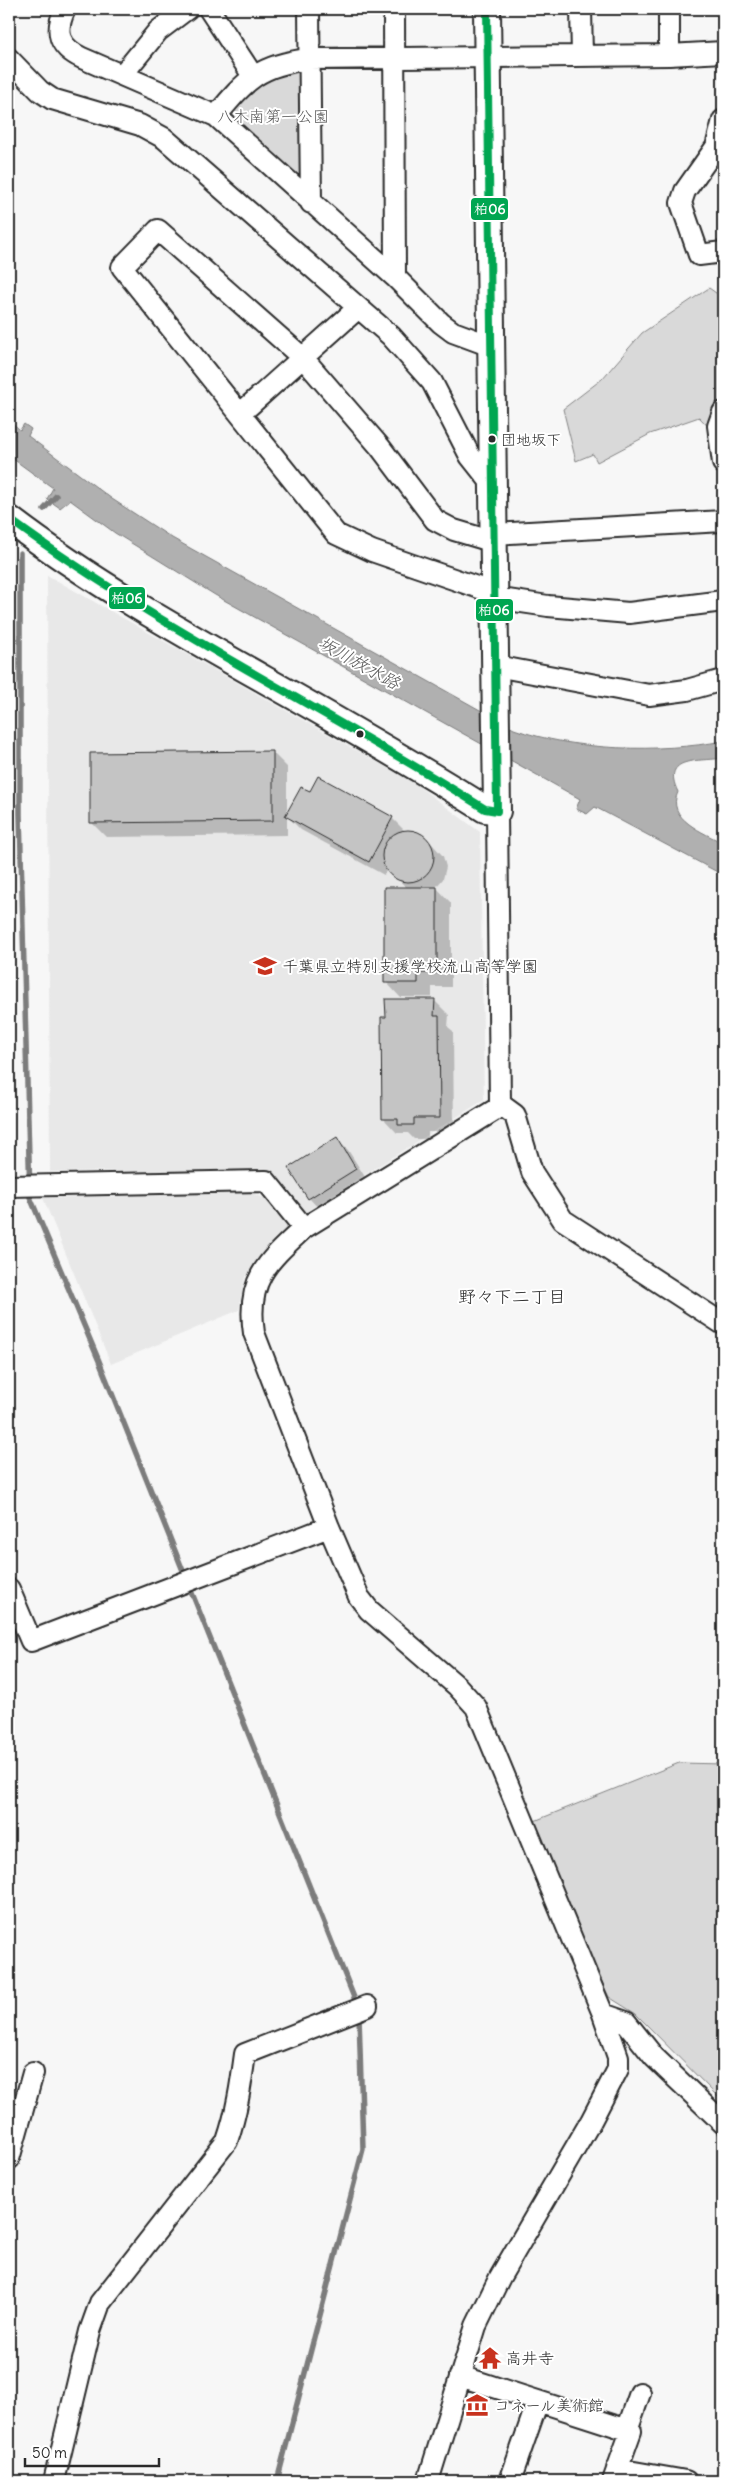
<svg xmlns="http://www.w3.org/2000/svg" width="732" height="2490" font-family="Delius,'Klee One',sans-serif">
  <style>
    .built { fill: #e8e8e8 }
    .green { fill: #d9d9d9; stroke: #828282 }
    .water { fill: #b0b0b0; stroke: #7b7b7b }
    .shadow { fill: #0003 }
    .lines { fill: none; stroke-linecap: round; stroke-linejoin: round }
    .stream { stroke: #7b7b7b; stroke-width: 5.5 }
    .building { fill: #c4c4c4; stroke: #2b2b2b }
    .minor-casing { stroke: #2b2b2b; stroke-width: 24 }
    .tertiary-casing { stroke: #2b2b2b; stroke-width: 30 }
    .minor { stroke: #fff; stroke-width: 20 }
    .tertiary { stroke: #fff; stroke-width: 26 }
    .bus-1-casing { stroke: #fff; stroke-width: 11 }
    .bus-1 { stroke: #00a651; stroke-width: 8 }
    .bus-dot { fill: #2b2b2b; stroke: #fff; stroke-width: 2 }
    .labels { text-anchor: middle; stroke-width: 4; stroke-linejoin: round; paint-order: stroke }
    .bus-label { font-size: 15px; fill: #2b2b2b; stroke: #fff; text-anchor: start }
    .park-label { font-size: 16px; fill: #565656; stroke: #fff }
    .poi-label { font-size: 16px; fill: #2b2b2b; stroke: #fff; text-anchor: start }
    .water-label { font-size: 18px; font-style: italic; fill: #5a5a5a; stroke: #fff }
    .neighbourhood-label { font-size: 18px; fill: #2b2b2b; stroke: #fff }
    .line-badge { stroke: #fff; stroke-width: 2 }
    .badge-label { font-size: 14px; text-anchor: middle; font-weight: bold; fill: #fff }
  </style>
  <rect width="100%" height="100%" fill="#f7f7f7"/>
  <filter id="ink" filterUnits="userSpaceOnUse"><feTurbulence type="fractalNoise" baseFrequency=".02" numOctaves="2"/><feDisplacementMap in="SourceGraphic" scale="10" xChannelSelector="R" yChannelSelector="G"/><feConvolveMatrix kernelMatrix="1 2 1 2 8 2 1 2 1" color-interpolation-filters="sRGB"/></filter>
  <g filter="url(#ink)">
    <path class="built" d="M 47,575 L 414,783 L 480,832 L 484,1100 L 305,1212 L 270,1170 L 50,1172 Z
      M 251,1193 L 267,1199 L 288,1227 L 274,1239 L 245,1278 L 239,1310 L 111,1364 L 43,1198 Z"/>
    <path class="green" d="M 299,69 L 305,76 L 306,179 L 300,181 L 232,121 L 231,114 L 260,83 Z
      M 709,288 L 723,298 L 723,442 L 699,417 L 650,434 L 597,462 L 593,454 L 576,461 L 563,409 L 602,379 L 642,333 Z
      M 679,1763 L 723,1764 L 723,2102 L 636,2014 L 609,1997 L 573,1920 L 532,1822 Z"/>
    <path class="water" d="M 9,420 L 20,430 L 24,424 L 31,429 L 28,436 L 112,499 L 172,538 L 514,729 C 575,751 660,753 723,741 L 723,758 C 700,762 660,755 678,792 C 665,819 705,833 723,843 L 723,875 L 595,807 L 587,814 L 576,809 L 580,799 L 215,595 L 115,533 L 70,500 L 60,508 L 47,499 L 53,488 L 9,456 Z"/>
    <path class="shadow" d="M 272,752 L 287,767 L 287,814 L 310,793 L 318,778 L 392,818 L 405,831 L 412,830 L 423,834 L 443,856 L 446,867 L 443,879 L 436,887 L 451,903 L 451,987 L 432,987 L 432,997 L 400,997 L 386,982 L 407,888 L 387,869 L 384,875 L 301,830 L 287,816 L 287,835 L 106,837 L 92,823 Z
      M 434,1000 L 449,1015 L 448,1027 L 453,1031 L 454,1132 L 428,1132 L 428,1139 L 414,1139 L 408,1133 L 397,1133 L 383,1118 L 387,1018 Z
      M 336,1139 L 348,1150 L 367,1180 L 320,1210 L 309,1198 Z"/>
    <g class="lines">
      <path class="stream" d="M 44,509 L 56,496
        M 20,553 L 20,814 L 30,1197 L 99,1361 L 357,2005
        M 277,2481 L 363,2149 L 359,2015"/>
    </g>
    <path class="building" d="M 273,751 L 273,821 L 90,823 L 90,753 Z
      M 318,776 L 393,817 L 369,862 L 285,816 L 301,787 L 310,791 Z
      M382 856a26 26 0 1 1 52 0a26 26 0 1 1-52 0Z
      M 384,887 L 437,887 L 437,973 L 418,973 L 418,983 L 384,983 Z
      M 385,999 L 435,999 L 434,1016 L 439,1016 L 440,1118 L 414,1118 L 414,1125 L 398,1125 L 398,1119 L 382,1119 L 381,1017 L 386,1017 Z
      M 337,1137 L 356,1169 L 308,1199 L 288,1168 Z"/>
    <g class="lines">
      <defs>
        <path id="minor" d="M 65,9 C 54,33 59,47 82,58 L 216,116 L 395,277 L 441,323 L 453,332 L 491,346
          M 209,9 L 253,76
          M 309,9 L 311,203
          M 394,9 L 395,277
          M 581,9 L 582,56
          M 669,9 L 669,55
          M 9,59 L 40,91 L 52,99 L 140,125 L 164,138 L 391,336 L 432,382 L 470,456 L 493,485
          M 122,75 L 158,31 L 187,9
          M 216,116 C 247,79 259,65 309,59 L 669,55 L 723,52
          M 723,120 L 716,147 L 685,191 L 681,203 L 699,255 L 723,252
          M 723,412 L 718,426 L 723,463
          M 240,414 L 358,308
          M 494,534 L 723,521
          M 494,542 L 454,530 L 435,520 L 380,447 L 304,359 L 158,230 L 122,267 L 336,534 L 372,551 L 494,593
          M 494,598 L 548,606 L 629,613 L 723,601
          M 496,666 L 649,695 L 687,690 L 723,680
          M 500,1104 L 515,1115 L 532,1172 L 563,1220 L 723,1324
          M 9,1186 L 266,1181 L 304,1228
          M 9,1589 L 31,1641 L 329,1527
          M 603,2014 L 626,2022 L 654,2057 L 723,2123
          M 9,2159 L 33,2073
          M 460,2376 L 631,2431 L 613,2481
          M 627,2430 L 640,2393
          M 617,2469 L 686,2481
          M 54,2481 L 90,2331 L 100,2303 L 227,2141 C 237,2112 241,2084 245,2054 L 367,2006
          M 428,2481 L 476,2326 L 500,2277 L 591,2121 L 618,2069 L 618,2057 L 603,2014 L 476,1707 L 457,1686 L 369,1610 L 359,1597 L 329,1527 L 254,1333 C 246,1280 267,1262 304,1228 L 498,1108 L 500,1104 L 497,811
          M 510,2481 L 538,2401"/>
        <path id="tertiary" d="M 9,519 C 98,587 195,640 292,695 C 357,732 422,769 485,809 L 497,811 L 487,9"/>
      </defs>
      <use href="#minor" class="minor-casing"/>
      <use href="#tertiary" class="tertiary-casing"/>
      <use href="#minor" class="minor"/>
      <use href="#tertiary" class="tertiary"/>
      <defs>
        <path id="bus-1" d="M 487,9 L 497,811
          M 9,519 C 159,629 328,710 485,809 L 497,811"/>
      </defs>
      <use href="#bus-1" class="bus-1-casing"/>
      <use href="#bus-1" class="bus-1"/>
    </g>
  </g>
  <defs>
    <symbol id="school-bare" viewBox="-9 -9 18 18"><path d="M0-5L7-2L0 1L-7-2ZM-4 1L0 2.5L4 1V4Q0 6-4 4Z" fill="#c8321e" stroke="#fff" stroke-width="2.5" paint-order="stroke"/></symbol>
    <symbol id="temple-bare" viewBox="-9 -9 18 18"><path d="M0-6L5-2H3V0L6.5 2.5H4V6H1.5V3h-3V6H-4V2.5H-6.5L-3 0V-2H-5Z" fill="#c8321e" stroke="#fff" stroke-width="2.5" paint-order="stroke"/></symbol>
    <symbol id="museum-bare" viewBox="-9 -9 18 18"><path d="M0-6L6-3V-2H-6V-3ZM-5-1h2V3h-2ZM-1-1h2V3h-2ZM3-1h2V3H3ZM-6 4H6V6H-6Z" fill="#c8321e" stroke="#fff" stroke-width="2.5" paint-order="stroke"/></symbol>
  </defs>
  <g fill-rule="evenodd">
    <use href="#school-bare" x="249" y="950" width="32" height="32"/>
    <use href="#temple-bare" x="474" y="2342" width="32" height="32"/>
    <use href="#museum-bare" x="461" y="2389" width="32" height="32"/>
  </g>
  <g class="bus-dot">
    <circle cx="492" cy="439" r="4.5"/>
    <circle cx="360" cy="734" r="4.5"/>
  </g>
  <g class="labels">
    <g class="bus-label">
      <text x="501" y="445">団地坂下</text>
    </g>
    <g class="park-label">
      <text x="273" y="122">八木南第一公園</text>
    </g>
    <g class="poi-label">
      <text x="282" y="972">千葉県立特別支援学校流山高等学園</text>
      <text x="506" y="2364">高井寺</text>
      <text x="494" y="2411">コネール美術館</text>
    </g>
    <g class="water-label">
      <text transform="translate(359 663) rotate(29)" y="6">坂川放水路</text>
    </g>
    <g class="neighbourhood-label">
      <text x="512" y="1303">野々下二丁目</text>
    </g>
  </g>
  <g class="line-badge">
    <rect x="470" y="197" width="39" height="24" rx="5" fill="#00a651"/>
    <rect x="108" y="586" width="38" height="24" rx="5" fill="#00a651"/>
    <rect x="475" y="598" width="39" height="24" rx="5" fill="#00a651"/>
  </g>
  <g class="badge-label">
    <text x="490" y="214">柏06</text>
    <text x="127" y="603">柏06</text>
    <text x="494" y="615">柏06</text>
  </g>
  <rect width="732" height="2490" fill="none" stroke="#fff" stroke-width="30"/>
  <rect x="15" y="15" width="702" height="2460" fill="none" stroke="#2b2b2b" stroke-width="2" filter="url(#ink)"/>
  <path d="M25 2458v8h134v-8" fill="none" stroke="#2b2b2b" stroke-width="2.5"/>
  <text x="32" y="2458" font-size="15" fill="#2b2b2b" stroke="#ffffff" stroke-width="4" paint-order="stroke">50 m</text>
</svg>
